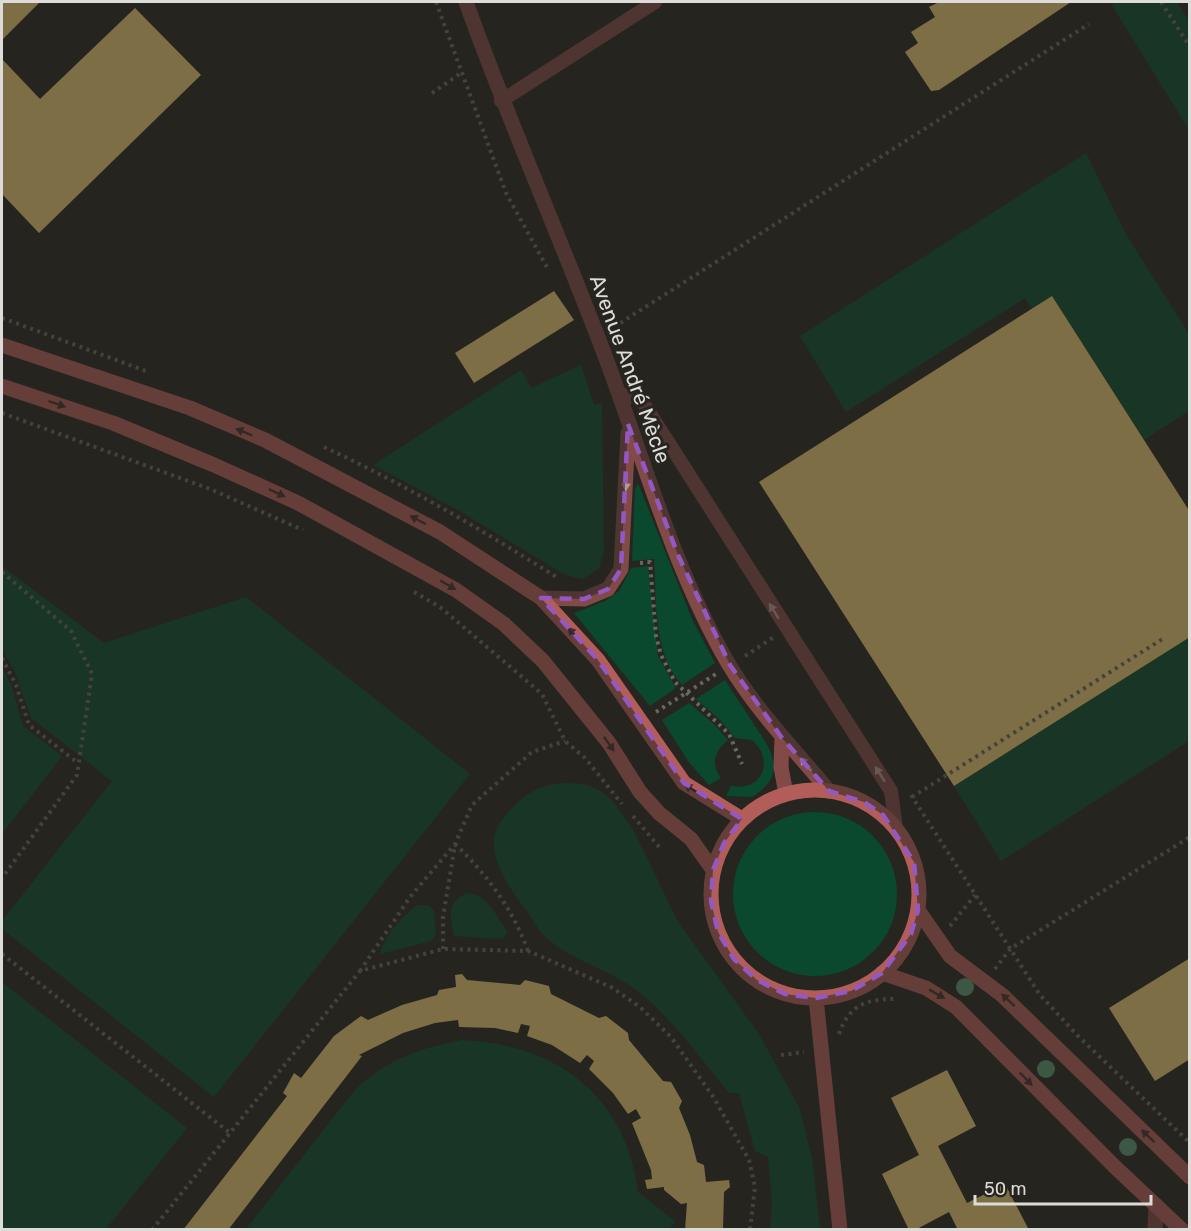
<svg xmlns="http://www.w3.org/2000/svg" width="1191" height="1231" font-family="Rubik,sans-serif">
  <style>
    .green { fill: #0a492d }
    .building { fill: #e6c776 }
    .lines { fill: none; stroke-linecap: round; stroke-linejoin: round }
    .path { stroke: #686761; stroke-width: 4; stroke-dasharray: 3 4.5; stroke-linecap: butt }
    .service { stroke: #814a47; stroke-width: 14 }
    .minor { stroke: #814a47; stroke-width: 15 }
    .tertiary { stroke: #814a47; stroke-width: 15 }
    .secondary { stroke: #b35d5a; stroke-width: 15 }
    .tree { fill: #579571 }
    .oneway { fill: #43302b }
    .oneway2 { fill: #b49a97 }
    .marked { fill: none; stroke: #9458c5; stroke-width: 4.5; stroke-dasharray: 12 8; stroke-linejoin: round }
    .labels { text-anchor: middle; stroke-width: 6; stroke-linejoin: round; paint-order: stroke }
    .street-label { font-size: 21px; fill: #dddcd8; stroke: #27251f }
  </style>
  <rect width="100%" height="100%" fill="#27251f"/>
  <path class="green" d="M 1110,2 L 1177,2 L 1189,21 L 1189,130 Z
    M 1086,153 L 1126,234 L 1189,334 L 1189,411 L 1144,440 L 1052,296 L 1032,309 L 1025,298 L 846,412 L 800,336 Z
    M 581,365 L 594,405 L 602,403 L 604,551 L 599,568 L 583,579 L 565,575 L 458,510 L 373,465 L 521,370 L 531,388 Z
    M 638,483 L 692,619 L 715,663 L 682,685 C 652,652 657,600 654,559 L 632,561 L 635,489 Z
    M 2,566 L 104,643 L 246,597 L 470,774 L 214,1097 L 2,929 L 2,921 L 112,781 L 31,718 L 15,672 L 2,649 Z
    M 648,566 L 658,656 L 676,688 L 650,706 L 574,613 L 605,601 L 619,591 L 631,568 Z
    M 1189,637 L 1189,741 L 1001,861 L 954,786 Z
    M 2,666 L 12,687 L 23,726 L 62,756 L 2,834 Z
    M 725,680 C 734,694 744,709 753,723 C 772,751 789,774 752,797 L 726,796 L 731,786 C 763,792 775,760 752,740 L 735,738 L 720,720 L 696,699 Z
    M 689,703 L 715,725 L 728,740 C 715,750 710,764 721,778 L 709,785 L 688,761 L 662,720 Z
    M 561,783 L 584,784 L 599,790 L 612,800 L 634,831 L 678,922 L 759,1034 L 799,1107 L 812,1157 L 820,1229 L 770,1229 L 772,1201 L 768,1157 L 755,1151 L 739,1093 L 729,1093 C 702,1060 677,1025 645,997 C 615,970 575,963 548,939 C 540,933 534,922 529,914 C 511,890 479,850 502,820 C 518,799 534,786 561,783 Z
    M733 894a82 82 0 1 1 164 0a82 82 0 1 1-164 0Z
    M 468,893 C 488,895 496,916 507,931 L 505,937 L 500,939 L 454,936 C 450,916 446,901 468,893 Z
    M 418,905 L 428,905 L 434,911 L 436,935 L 431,941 L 380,954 C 384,936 403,915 418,905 Z
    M 2,982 L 187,1128 L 106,1229 L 2,1229 Z
    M 462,1040 C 556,1044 626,1095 638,1192 L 675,1221 L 669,1229 L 246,1229 L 354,1091 C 387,1059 418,1049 462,1040 Z"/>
  <path class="building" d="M 2,2 L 40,2 L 2,40 Z
    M 939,2 L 1071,2 L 939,90 L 931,91 L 905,52 L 918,43 L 911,32 L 935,17 L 929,7 Z
    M 135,8 L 201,75 L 39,233 L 2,194 L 2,59 L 40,99 Z
    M 554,291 L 574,320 L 474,383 L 455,353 Z
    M 1052,296 L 1190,512 L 1190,637 L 954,786 L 759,482 Z
    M 1190,958 L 1190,1059 L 1155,1081 L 1109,1008 Z
    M 462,974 L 467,980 L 520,985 L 525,980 L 549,986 L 551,994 L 599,1018 L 606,1016 L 628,1033 L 629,1040 L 663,1081 L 671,1082 L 682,1101 L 679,1108 L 690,1135 L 697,1162 L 704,1165 L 706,1182 L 729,1180 L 730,1187 L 724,1192 L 723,1230 L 685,1230 L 687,1203 L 681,1204 L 664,1190 L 664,1187 L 647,1189 L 645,1180 L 652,1179 L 651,1170 L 632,1123 L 641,1118 L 636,1109 L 628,1114 L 613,1093 L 589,1069 L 594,1061 L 587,1055 L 580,1063 L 552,1045 L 527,1036 L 530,1026 L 521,1024 L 518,1033 L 495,1028 L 459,1027 L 458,1020 L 435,1023 L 403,1033 L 359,1055 L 362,1056 L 228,1230 L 183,1230 L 287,1096 L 283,1093 L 294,1073 L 301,1078 L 334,1036 L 361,1016 L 368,1020 L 402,1005 L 437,995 L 439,990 L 456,987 L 455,975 Z
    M 947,1070 L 976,1126 L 938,1146 L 967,1203 L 1005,1184 L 1029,1230 L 958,1230 L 949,1212 L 915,1230 L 909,1230 L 882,1174 L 919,1155 L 891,1098 Z"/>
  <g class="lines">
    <path class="path" d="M 436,2 L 506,193 L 549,271
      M 1161,2 L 1190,47
      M 432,93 L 461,73
      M 2,318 L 146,371
      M 614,327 L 1089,24
      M 2,413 L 210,489 L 303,530
      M 324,447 C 406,485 482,530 558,578
      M 640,563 L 650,562 L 656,636 L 661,655 L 675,682 L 729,734 L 742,764
      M 2,572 L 71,631 L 92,674 L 77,775 L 2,878
      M 414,592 L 440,607 L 542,694 L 565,741 L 585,758 L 622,804
      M 745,656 L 774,637
      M 2,658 L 16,685 L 29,725 L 78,763
      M 656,712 L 716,674
      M 911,795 L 1040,995 L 1078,1036 L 1190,1143
      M 912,797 L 1164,638
      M 633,816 L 660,848
      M 455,844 C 486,873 514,911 528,951
      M 950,926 L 975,895
      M 443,949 L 443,917 L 455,845
      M 2,954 L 230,1133
      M 995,969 L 1010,949 L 1190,837
      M 360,971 L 410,897 L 455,844 L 472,805 L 532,752 L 565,741
      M 839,1034 C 849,1005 866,999 895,999
      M 781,1055 L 804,1052
      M 152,1230 L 360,971 L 443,949 L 528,951 L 611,987 L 640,1007 L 671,1037 L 714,1098 L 749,1160 L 755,1187 L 750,1230"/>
    <path class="service" d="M 501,101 L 655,2
      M 620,395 L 640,398 L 891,791 L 896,829"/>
    <path class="minor" d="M 1155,1230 L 1156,1205"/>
    <path class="tertiary" d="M 466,2 C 506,114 554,223 597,335 C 640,444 669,561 728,663 C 756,710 794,749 829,791
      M 541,598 L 584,599 L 608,589 L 621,569 L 628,433
      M 782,738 L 781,767 L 786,794"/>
    <path class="secondary" d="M 2,345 L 190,408 L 265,440 L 440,532 L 541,598 L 598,660 L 684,783 L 742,819
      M 2,386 L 113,423 L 214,465 L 298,503 L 456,590 L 504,624 L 543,661 L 609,743 L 640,792 L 659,813 L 691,839 L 713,870
      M711 894a104 104 0 1 1 208 0a104 104 0 1 1-208 0Z
      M 918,910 L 950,956 L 1002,995 L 1190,1177
      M 882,973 L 926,988 L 956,1007 L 1114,1166 L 1182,1230
      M 816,998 L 840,1230"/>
  </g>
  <g class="tree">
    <circle cx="965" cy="987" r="9"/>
    <circle cx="1046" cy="1069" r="9"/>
    <circle cx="1128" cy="1147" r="9"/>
  </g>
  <defs><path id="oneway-solid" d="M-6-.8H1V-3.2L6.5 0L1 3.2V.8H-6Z" transform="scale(1.5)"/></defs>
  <g class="oneway">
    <use href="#oneway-solid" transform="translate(57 404) rotate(19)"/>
    <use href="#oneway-solid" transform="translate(244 432) rotate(-157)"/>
    <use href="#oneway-solid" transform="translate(277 493) rotate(25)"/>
    <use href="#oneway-solid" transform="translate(418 520) rotate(-152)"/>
    <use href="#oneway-solid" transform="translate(448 585) rotate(30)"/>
    <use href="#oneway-solid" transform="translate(574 634) rotate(-132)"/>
    <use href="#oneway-solid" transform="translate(609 744) rotate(55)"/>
    <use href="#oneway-solid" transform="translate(692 789) rotate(-147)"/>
    <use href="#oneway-solid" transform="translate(937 994) rotate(29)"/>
    <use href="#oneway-solid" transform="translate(1008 1000) rotate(-137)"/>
    <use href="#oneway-solid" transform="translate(1026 1079) rotate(46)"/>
    <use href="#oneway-solid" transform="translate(1148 1136) rotate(-136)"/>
  </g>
  <g class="oneway2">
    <use href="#oneway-solid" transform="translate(626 482) rotate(92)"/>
    <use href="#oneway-solid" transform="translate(774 611) rotate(-122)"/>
    <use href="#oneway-solid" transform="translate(806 764) rotate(-131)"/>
    <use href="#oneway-solid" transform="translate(880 774) rotate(-123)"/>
  </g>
  <path d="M0 0H1191V1231H0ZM 628,424 L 678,555 L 730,665 L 782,738 L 829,791 L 864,802 L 883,815 L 914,862 L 918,910 L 911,934 L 882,973 L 851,991 L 816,998 L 785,994 L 757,980 L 734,959 L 718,932 L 711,901 L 713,870 L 724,843 L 742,819 L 684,783 L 598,660 L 541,598 L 584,599 L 608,589 L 621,569 Z" fill="#27251f" fill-opacity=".55" fill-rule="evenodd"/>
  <path class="marked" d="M 628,424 L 678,555 L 730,665 L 782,738 L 829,791 L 864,802 L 883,815 L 914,862 L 918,910 L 911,934 L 882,973 L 851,991 L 816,998 L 785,994 L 757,980 L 734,959 L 718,932 L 711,901 L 713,870 L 724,843 L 742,819 L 684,783 L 598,660 L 541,598 L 584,599 L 608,589 L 621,569 Z"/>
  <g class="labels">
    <g class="street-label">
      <text transform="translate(630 369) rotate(70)" y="7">Avenue André Mècle</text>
    </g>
  </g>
  <rect width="1191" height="1231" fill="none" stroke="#dddcd8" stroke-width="6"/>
  <path d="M975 1195v9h176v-9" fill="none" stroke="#dddcd8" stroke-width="3"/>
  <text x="984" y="1195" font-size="18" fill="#dddcd8" stroke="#27251f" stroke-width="4.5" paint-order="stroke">50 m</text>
</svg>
